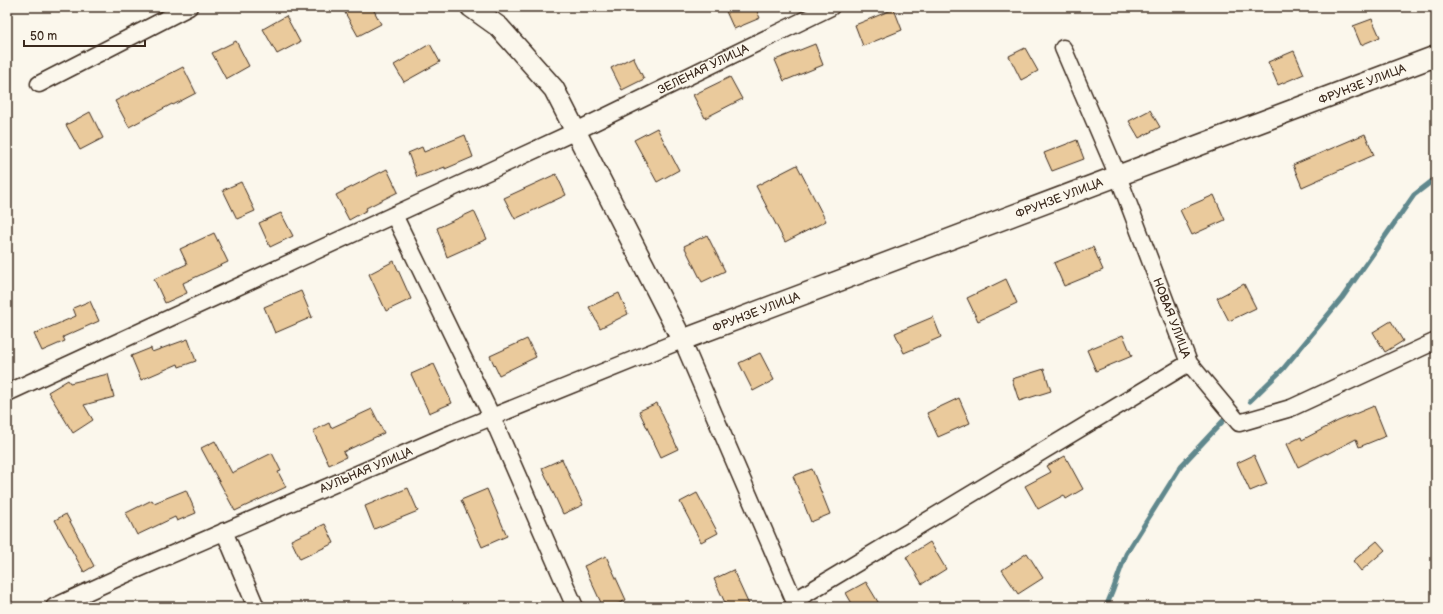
<svg xmlns="http://www.w3.org/2000/svg" width="1443" height="614" font-family="'Balsamiq Sans',sans-serif">
  <style>
    .lines { fill: none; stroke-linecap: round; stroke-linejoin: round }
    .stream { stroke: #60888d; stroke-width: 5 }
    .building { fill: #eaca9c; stroke: #3b2a1e }
    .minor-casing { stroke: #3b2a1e; stroke-width: 19 }
    .tertiary-casing { stroke: #3b2a1e; stroke-width: 23 }
    .minor { stroke: #fbf7ec; stroke-width: 16 }
    .tertiary { stroke: #fbf7ec; stroke-width: 20 }
    .labels { text-anchor: middle; stroke-width: 3; stroke-linejoin: round; paint-order: stroke }
    .street-label { font-size: 12px; fill: #3b2a1e; stroke: #fbf7ec }
  </style>
  <rect width="100%" height="100%" fill="#fbf7ec"/>
  <filter id="ink" filterUnits="userSpaceOnUse"><feTurbulence type="fractalNoise" baseFrequency=".025" numOctaves="2"/><feDisplacementMap in="SourceGraphic" scale="8" xChannelSelector="R" yChannelSelector="G"/><feConvolveMatrix kernelMatrix="1 2 1 2 8 2 1 2 1" color-interpolation-filters="sRGB"/></filter>
  <g filter="url(#ink)">
    <g class="lines">
      <path class="stream" d="M 1250,401 L 1283,369 L 1342,298 L 1414,195 L 1436,178
        M 1106,607 L 1113,590 L 1126,554 L 1181,466 L 1223,421"/>
    </g>
    <path class="building" d="M 351,7 L 372,7 L 381,24 L 358,36 L 344,11 Z
      M 724,7 L 755,7 L 760,18 L 734,29 Z
      M 894,9 L 902,30 L 863,46 L 855,25 Z
      M 286,16 L 300,42 L 277,54 L 263,29 Z
      M 1372,19 L 1380,37 L 1361,45 L 1353,26 Z
      M 236,41 L 249,66 L 226,79 L 212,53 Z
      M 430,44 L 440,62 L 404,82 L 394,65 Z
      M 815,44 L 823,65 L 784,81 L 775,60 Z
      M 1025,48 L 1038,71 L 1021,80 L 1009,56 Z
      M 1294,51 L 1304,74 L 1278,85 L 1268,62 Z
      M 633,57 L 644,79 L 622,90 L 611,68 Z
      M 183,67 L 196,93 L 173,105 L 172,104 L 129,127 L 115,101 L 139,89 L 139,90 Z
      M 730,77 L 742,99 L 705,118 L 693,95 Z
      M 1150,110 L 1160,127 L 1139,138 L 1129,121 Z
      M 90,112 L 103,138 L 80,150 L 66,125 Z
      M 657,128 L 679,170 L 657,182 L 634,140 Z
      M 1365,134 L 1374,155 L 1302,187 L 1293,165 Z
      M 465,135 L 473,157 L 445,169 L 445,167 L 417,177 L 408,153 L 422,147 L 424,152 Z
      M 1077,140 L 1084,159 L 1052,171 L 1044,153 Z
      M 797,165 L 826,221 L 785,242 L 756,186 Z
      M 387,169 L 398,192 L 366,208 L 367,210 L 349,220 L 336,195 Z
      M 556,174 L 566,195 L 515,219 L 504,198 Z
      M 241,182 L 255,211 L 237,219 L 223,190 Z
      M 1214,195 L 1225,220 L 1192,235 L 1180,210 Z
      M 474,211 L 487,239 L 447,257 L 437,228 Z
      M 281,213 L 293,236 L 270,247 L 259,223 Z
      M 214,233 L 228,262 L 183,283 L 187,293 L 165,303 L 154,279 L 187,264 L 180,249 Z
      M 707,235 L 725,271 L 702,282 L 684,246 Z
      M 1093,247 L 1103,270 L 1064,286 L 1054,263 Z
      M 394,261 L 411,299 L 386,311 L 369,274 Z
      M 1006,279 L 1017,303 L 978,321 L 967,298 Z
      M 1244,284 L 1256,308 L 1229,321 L 1217,298 Z
      M 301,291 L 312,317 L 275,333 L 264,307 Z
      M 619,293 L 628,314 L 600,328 L 589,307 Z
      M 90,301 L 99,321 L 63,337 L 65,341 L 42,351 L 34,334 L 76,316 L 73,308 Z
      M 933,317 L 941,337 L 904,353 L 895,333 Z
      M 1391,321 L 1403,341 L 1385,352 L 1373,332 Z
      M 1123,335 L 1132,356 L 1096,371 L 1087,350 Z
      M 188,339 L 196,361 L 179,367 L 178,364 L 141,380 L 131,356 L 151,348 L 152,352 Z
      M 527,339 L 536,357 L 499,375 L 490,356 Z
      M 760,353 L 774,380 L 753,391 L 739,363 Z
      M 434,364 L 452,403 L 429,413 L 411,374 Z
      M 1044,369 L 1051,391 L 1019,401 L 1012,379 Z
      M 108,374 L 114,397 L 84,405 L 93,420 L 73,433 L 48,392 L 68,380 L 70,383 Z
      M 959,398 L 970,423 L 938,437 L 927,413 Z
      M 657,403 L 678,449 L 661,457 L 639,411 Z
      M 1374,406 L 1386,436 L 1359,447 L 1356,439 L 1327,454 L 1326,453 L 1298,467 L 1287,444 L 1301,437 L 1302,440 L 1338,421 Z
      M 372,409 L 384,433 L 343,452 L 346,457 L 329,465 L 313,431 L 329,423 L 331,428 Z
      M 215,441 L 232,473 L 272,453 L 281,471 L 278,472 L 286,487 L 235,511 L 201,448 Z
      M 1254,455 L 1267,484 L 1250,491 L 1237,463 Z
      M 1065,456 L 1083,489 L 1066,499 L 1064,495 L 1038,509 L 1025,486 L 1051,472 L 1047,466 Z
      M 562,459 L 583,505 L 563,514 L 542,468 Z
      M 812,469 L 830,514 L 811,522 L 793,476 Z
      M 408,488 L 418,511 L 374,529 L 365,506 Z
      M 487,489 L 507,536 L 482,547 L 461,500 Z
      M 186,490 L 196,513 L 177,521 L 175,517 L 137,535 L 126,513 L 152,500 L 154,503 Z
      M 697,493 L 718,533 L 701,542 L 680,502 Z
      M 66,514 L 94,566 L 84,572 L 55,520 Z
      M 325,524 L 334,543 L 300,559 L 291,540 Z
      M 1377,541 L 1385,550 L 1361,571 L 1353,561 Z
      M 930,542 L 946,569 L 922,584 L 906,557 Z
      M 1027,553 L 1043,578 L 1018,594 L 1002,570 Z
      M 606,556 L 626,600 L 611,607 L 603,607 L 584,566 Z
      M 733,570 L 750,607 L 727,607 L 714,579 Z
      M 866,582 L 881,607 L 854,607 L 846,593 Z"/>
    <g class="lines">
      <defs>
        <path id="minor" d="M 1063,48 L 1118,176 L 1189,363 L 1239,423 L 1291,408 L 1436,341
          M 39,84 L 189,7
          M 394,215 L 492,417 L 575,607
          M 7,393 L 576,131 L 831,7
          M 224,531 L 256,607
          M 794,601 L 1189,363
          M 54,607 L 124,575 L 452,433 L 682,340 L 797,607"/>
        <path id="tertiary" d="M 471,7 L 499,27 L 554,89 L 682,340 L 1436,56"/>
      </defs>
      <use href="#minor" class="minor-casing"/>
      <use href="#tertiary" class="tertiary-casing"/>
      <use href="#minor" class="minor"/>
      <use href="#tertiary" class="tertiary"/>
    </g>
  </g>
  <g class="labels">
    <g class="street-label">
      <text transform="translate(703 69) rotate(-26)" y="4">ЗЕЛЕНАЯ УЛИЦА</text>
      <text transform="translate(1362 84) rotate(-21)" y="4">ФРУНЗЕ УЛИЦА</text>
      <text transform="translate(1059 198) rotate(-21)" y="4">ФРУНЗЕ УЛИЦА</text>
      <text transform="translate(756 312) rotate(-21)" y="4">ФРУНЗЕ УЛИЦА</text>
      <text transform="translate(1172 318) rotate(69)" y="4">НОВАЯ УЛИЦА</text>
      <text transform="translate(366 470) rotate(-23)" y="4">АУЛЬНАЯ УЛИЦА</text>
    </g>
  </g>
  <rect width="1443" height="614" fill="none" stroke="#fbf7ec" stroke-width="24"/>
  <rect x="12" y="12" width="1419" height="590" fill="none" stroke="#3b2a1e" stroke-width="1.5" filter="url(#ink)"/>
  <path d="M24 40v6h121v-6" fill="none" stroke="#3b2a1e" stroke-width="2"/>
  <text x="30" y="40" font-size="12" fill="#3b2a1e" stroke="#fbf7ec" stroke-width="3" paint-order="stroke">50 m</text>
</svg>
